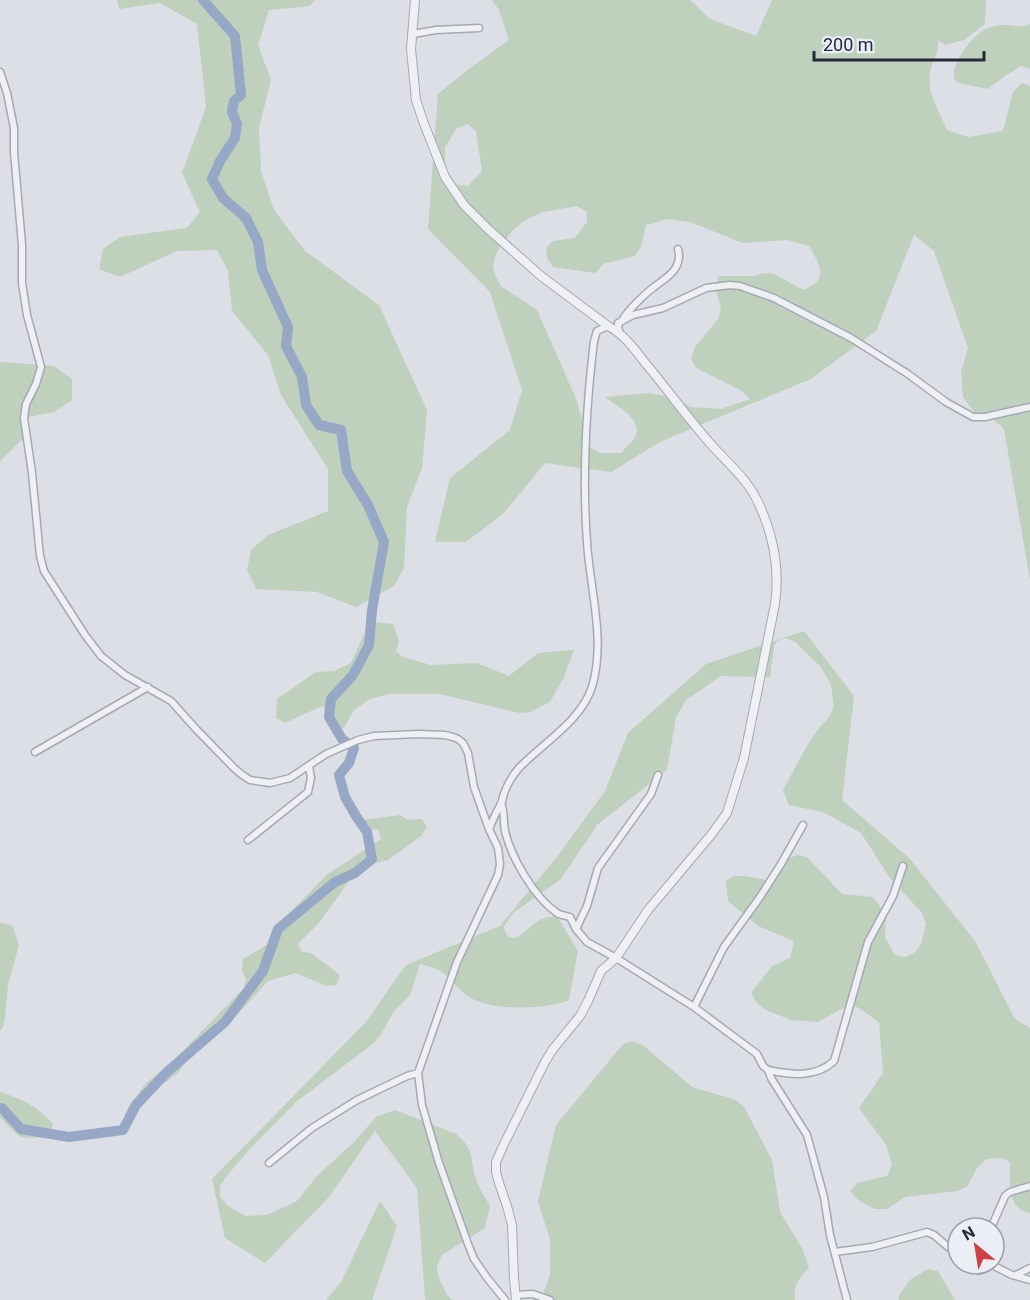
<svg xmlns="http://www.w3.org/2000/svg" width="1030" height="1300" font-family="Roboto,sans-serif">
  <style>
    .green { fill: #bfd0bd; fill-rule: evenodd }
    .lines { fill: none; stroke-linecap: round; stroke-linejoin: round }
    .river { stroke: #97a8c6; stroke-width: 10 }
    .minor-casing { stroke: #a5a9b3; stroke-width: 9 }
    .tertiary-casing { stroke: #a5a9b3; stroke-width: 10 }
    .minor { stroke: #eef0f4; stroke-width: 6 }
    .tertiary { stroke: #eef0f4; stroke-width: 8 }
  </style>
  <rect width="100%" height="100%" fill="#dcdfe6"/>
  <path class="green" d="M 117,0 L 315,0 L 310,6 L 269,10 L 258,45 L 271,80 L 259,128 L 261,171 L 274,210 L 305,251 L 379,305 L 427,410 L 422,468 L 407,507 L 404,568 L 394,586 L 356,607 L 317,592 L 256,589 L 247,570 L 251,550 L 268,535 L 328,511 L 328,469 L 281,395 L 268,355 L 232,311 L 228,271 L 217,250 L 177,251 L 120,277 L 99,269 L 103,249 L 120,237 L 187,228 L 200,212 L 182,173 L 206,107 L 197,24 L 160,3 L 119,9 Z
    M 492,0 L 690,0 L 710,19 L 756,36 L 772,0 L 986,0 L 985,24 L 964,40 L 946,45 L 938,40 C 939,56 932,60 930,73 C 926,92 940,113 947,130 L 968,137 L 1003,131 L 1013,92 L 1022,83 L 1030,86 L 1030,580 L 1004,429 L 993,419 L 978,418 L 963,397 L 961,372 L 968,348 L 934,251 L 914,235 L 876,331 L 811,379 L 719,417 L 660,442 L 611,472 L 545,463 L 504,513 L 466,542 L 435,542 L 450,478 L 510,430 L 522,390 L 490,292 L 428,229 L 438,94 L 469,69 L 509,40 L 499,10 ZM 468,124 L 476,131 L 482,171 L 468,186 L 457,185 L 445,168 L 445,147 L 457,128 ZM 577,206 L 587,212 L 587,222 L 575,238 L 553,241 L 546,248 L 547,258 L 553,267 L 596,273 L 603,264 L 635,256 L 641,247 L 646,225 L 667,219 L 690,222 L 743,243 L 787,240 L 809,246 C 820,265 830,280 803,290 L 774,274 L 764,273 L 753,276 L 719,276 L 715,286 L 721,309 L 718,319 L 695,347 L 691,358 L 696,368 L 742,391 L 750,399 L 721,409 L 690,407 L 674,397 L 647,393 L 605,397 C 616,406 644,419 635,437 C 632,443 625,448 621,453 L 600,453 L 591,448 L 575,396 L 537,310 L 501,286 L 496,277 L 493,267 L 495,256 L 501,245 L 515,228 L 524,221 L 543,212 Z
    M 1030,24 L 1030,69 L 1021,66 L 1005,76 L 988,89 L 958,83 L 954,79 C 953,68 957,60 963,52 C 974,35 985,25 1006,25 C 1015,25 1022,28 1030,24 Z
    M 0,362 L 54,366 L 72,379 L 72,400 L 54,412 L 24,418 L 26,436 L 0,461 Z
    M 375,622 L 393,624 L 399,642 L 396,651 L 403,657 L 431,665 L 477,663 L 509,676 L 538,653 L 574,650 L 564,677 L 550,702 L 531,712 L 520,713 L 439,694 L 389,694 L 370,699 L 354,710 L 344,728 L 334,730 L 331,711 L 322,706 L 285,723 L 276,718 L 277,699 L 316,672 L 334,671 L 351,663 L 367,628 Z
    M 804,631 L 854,696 L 842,800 L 909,858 L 975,941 L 1015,1019 L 1030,1028 L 1030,1213 C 1006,1210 1010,1179 1010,1162 L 1002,1158 L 986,1159 L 977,1168 L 967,1187 L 957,1191 L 905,1197 L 887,1209 L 875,1209 L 866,1205 L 857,1199 L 850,1191 L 857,1183 L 887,1176 L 892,1165 L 886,1145 L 859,1108 L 883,1073 L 879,1022 L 857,1007 L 845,1007 L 818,1022 L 791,1020 L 766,1010 L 757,1003 L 751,993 L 772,966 L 790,958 L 794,941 L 758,926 L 728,901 L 726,881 L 734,876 L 745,876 L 766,880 L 777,877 L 788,859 L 797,855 L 807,857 L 842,894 L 873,897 L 886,915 L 885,937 L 895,955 L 906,957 L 915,952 L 921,944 L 926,924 L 922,913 L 890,878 L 861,833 L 823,812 L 789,805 L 783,790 L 804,751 L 816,732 L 830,716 L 834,706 L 831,685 L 821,667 L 795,642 L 785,638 L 777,641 L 774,646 L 770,677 L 721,676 L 686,700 L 676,717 L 667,770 L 598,824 L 561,879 L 513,913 L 504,926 L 505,932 L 508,936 L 513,938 L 518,937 C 529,929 544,911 559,919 L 578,951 L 569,1000 C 546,1010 490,1011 469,997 C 458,990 449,975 438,970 C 433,967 426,966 420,964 L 410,995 L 394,1011 L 381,1034 L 374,1043 L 296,1102 L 247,1152 L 226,1177 L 220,1186 L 220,1197 L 228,1206 L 246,1216 L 267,1215 L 287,1206 L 297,1201 L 317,1176 L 355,1141 L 376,1117 L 395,1110 L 456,1134 C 474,1149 470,1156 475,1176 C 478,1186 485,1197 490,1206 L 485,1228 L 442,1255 L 437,1265 L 438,1276 L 447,1295 L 453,1300 L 426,1300 L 425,1298 L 417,1188 L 375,1131 L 328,1198 L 265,1263 L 225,1238 L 212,1179 L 365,1023 L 406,965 L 500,926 L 560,853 L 605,791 L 628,733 L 706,664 Z
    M 400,815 L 408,820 L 422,819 L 427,827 L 421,836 L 388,860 L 359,867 L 319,923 L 298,944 L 302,952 L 311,953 L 340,975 L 336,985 L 326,986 L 296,973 L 268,981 L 227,1026 L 194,1049 L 178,1073 L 145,1097 L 130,1125 L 125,1115 L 129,1106 L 146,1083 L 168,1066 L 244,988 L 246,979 L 242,970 L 243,959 L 268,944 L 281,921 L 328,874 L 381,839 L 379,830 L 369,829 L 364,820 Z
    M 0,923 L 12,925 L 19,945 L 8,985 L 5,1017 L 3,1027 L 0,1031 Z
    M 633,1041 L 644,1046 L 692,1087 L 736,1100 L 744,1107 L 772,1160 L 780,1212 L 802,1248 L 809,1268 C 799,1278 793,1285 795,1300 L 532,1300 L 542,1297 L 550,1275 L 550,1240 L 538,1201 L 556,1125 L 623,1044 Z
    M 0,1092 C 22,1099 37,1106 53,1124 L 50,1135 C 20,1141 20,1139 0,1117 Z
    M 380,1201 L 397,1226 L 372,1300 L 326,1300 L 341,1282 Z
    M 928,1269 L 938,1271 L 955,1300 L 899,1300 L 898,1297 L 911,1279 Z"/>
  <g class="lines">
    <path class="river" d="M 0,1108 L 2,1108 L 21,1129 L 69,1137 L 123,1130 L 136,1105 L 167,1072 L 225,1022 L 263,971 L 278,929 L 335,882 L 355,873 L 372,859 L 367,832 L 356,816 L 345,797 L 339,775 L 349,763 L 354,748 L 342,739 L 329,717 L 331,699 L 353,675 L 369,645 L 372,610 L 384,542 L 368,505 L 347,471 L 341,430 L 319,425 L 306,405 L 302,377 L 286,346 L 288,327 L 262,270 L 258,242 L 246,218 L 223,198 L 212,179 L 220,161 L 235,138 L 237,124 L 232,112 L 234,101 L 241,95 L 235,36 L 203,0"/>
    <defs>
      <path id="minor" d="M 413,34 L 436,30 L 479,28
        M 0,72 L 7,93 L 14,128 L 14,152 L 22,245 L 22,283 L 27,315 L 41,367 L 36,384 L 26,404 L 24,418 L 32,473 L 40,556 L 44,571 L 85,635 L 101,656 L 125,675 L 171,701 L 196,729 L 234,768 L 241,774 L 250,780 L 270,783 L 290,778 L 326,754 L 358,740 L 374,736 L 418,734 L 445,735 L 453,737 L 458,739 L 463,743 L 468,753 L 474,787 L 481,807 L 489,829 L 498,848 L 500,864 L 498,875 L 457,962 L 418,1073 L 422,1105 L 439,1163 L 468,1244 L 474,1259 L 488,1279 L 505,1300
        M 623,319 C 628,310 646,293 654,287 C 667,277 683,269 678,249
        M 619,331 L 618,323 L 633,315 L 663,308 L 706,288 L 730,285 L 740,286 L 774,298 L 851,338 L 908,374 L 946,402 L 973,417 L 985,417 L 1030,407
        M 35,752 L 148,687
        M 501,803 C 505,813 503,821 505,831 C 511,857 534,897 557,913 C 560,915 566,916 570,917 L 576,929 L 587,942 L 616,958 L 694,1007 L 757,1054 L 763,1066 L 768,1070 L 771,1078 L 807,1135 L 824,1197 L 830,1235 L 847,1300
        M 489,829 C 493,820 496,812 501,804 C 503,800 503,795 505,791 C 508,783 513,775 519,768 C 543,743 581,721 592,687 C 606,640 590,590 587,542 C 582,475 586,408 594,341 L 597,331 L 608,326
        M 248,840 L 308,792 L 311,778 L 309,766
        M 576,929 L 587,906 L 598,868 L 651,794 L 658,775
        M 694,1007 L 724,947 L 760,897 L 781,864 L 803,825
        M 768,1070 C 791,1075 816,1078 834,1061 L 868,942 L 893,896 L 903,866
        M 269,1163 L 312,1128 L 357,1100 L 407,1076 L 418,1073
        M 991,1228 L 1005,1196 L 1010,1192 L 1030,1186
        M 835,1252 L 872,1247 L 927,1232 L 934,1235 L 948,1247 L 958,1249
        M 990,1264 L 1012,1275 L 1030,1280
        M 1016,1275 L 1030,1268
        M 516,1295 L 533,1294 L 550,1300"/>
      <path id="tertiary" d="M 415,0 L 411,49 L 416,100 L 423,121 L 445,177 L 464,205 L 488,229 L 541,276 L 608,326 C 624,334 635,350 646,364 C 668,390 687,417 709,442 C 726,462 747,478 758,502 C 773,534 780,569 775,604 L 744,758 L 727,813 L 711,835 L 648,910 L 616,958 L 601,971 L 588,1001 L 580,1016 L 553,1049 L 545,1062 L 504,1144 L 496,1162 L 496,1172 L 499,1183 L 507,1206 L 512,1225 L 514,1278 L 516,1300"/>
    </defs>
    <use href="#minor" class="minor-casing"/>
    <use href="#tertiary" class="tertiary-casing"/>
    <use href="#minor" class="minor"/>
    <use href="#tertiary" class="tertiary"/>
  </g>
  <g transform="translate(976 1246) rotate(330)"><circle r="28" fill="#ebeef4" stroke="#9ca0aa" stroke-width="1.5"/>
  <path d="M0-4.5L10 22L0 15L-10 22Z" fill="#cb4144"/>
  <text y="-9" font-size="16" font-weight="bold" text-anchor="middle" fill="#262b3c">N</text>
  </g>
  <path d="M814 51v9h170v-9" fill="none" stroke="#262b3c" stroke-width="3"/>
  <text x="823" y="51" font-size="18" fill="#262b3c" stroke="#ebeef4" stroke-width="4.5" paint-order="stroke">200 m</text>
</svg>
